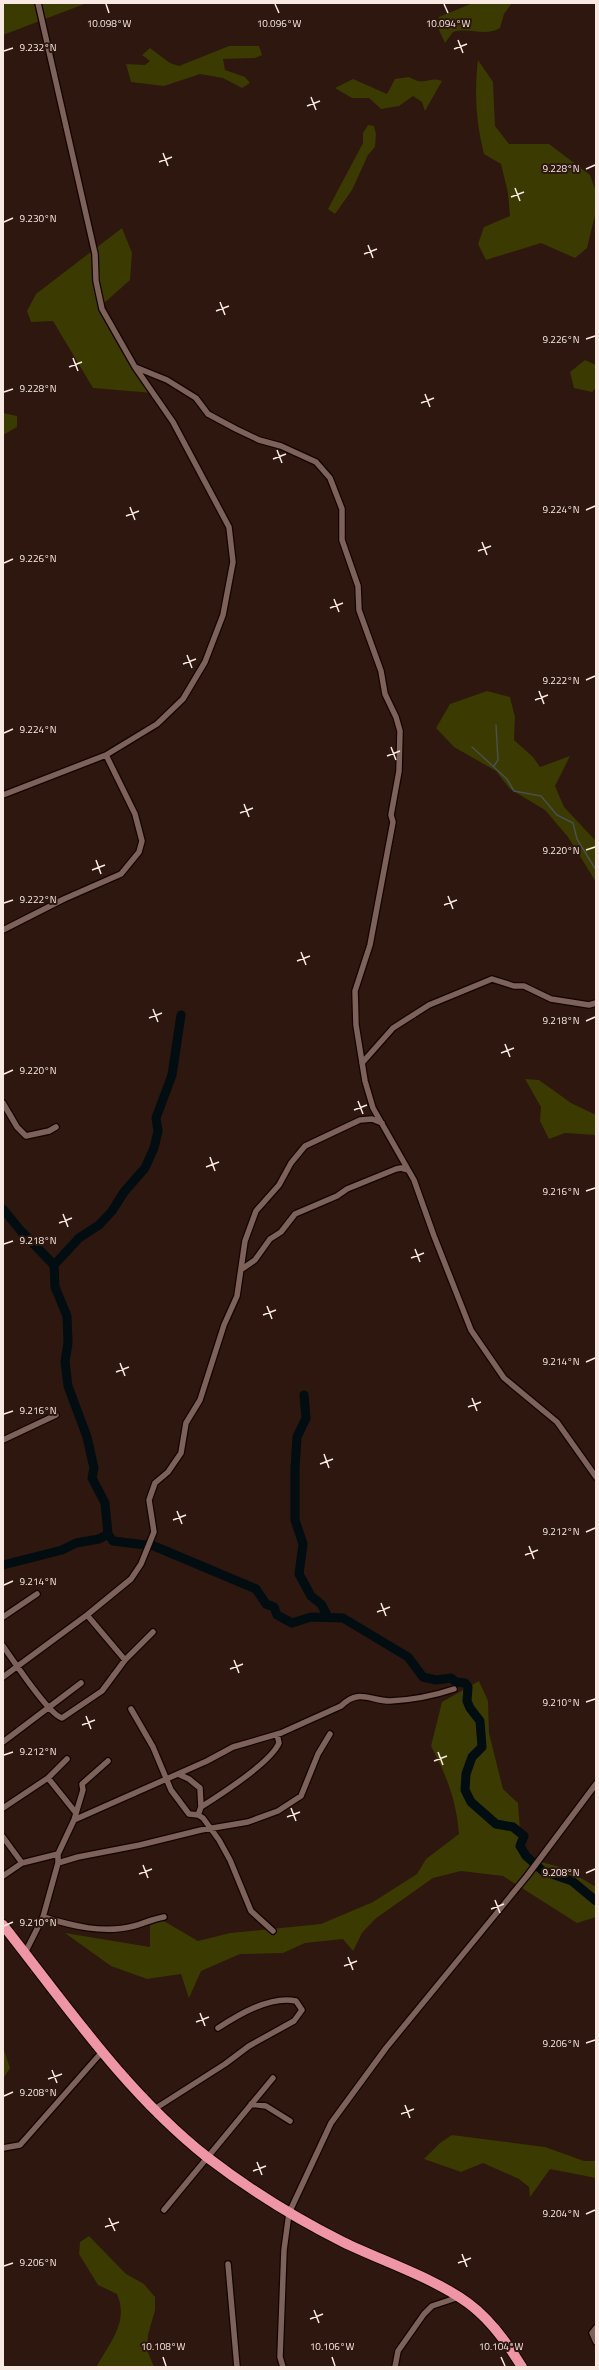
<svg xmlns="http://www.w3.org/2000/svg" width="599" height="2370" font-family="'Titillium Web',sans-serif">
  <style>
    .green { fill: #3a3a01 }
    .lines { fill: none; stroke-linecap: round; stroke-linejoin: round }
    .stream { stroke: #4b4f4f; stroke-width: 1.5 }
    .river { stroke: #010d10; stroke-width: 9 }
    .street-casing { stroke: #140300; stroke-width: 8 }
    .highway-casing { stroke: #140300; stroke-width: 12 }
    .street { stroke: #7c6258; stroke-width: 5.5 }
    .highway { stroke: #ef96a4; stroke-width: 10 }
    .ticks { fill: none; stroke: #f9e9e3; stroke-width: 1.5 }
    .ticks-label { font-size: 10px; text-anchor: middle; fill: #f9e9e3; stroke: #2d170f; stroke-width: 4; stroke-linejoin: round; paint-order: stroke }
  </style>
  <rect width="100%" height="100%" fill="#2d170f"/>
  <path class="green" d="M 3,3 L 87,3 L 3,35 Z
    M 473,3 L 512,3 L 504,14 L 500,28 C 485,37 469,27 453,32 L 445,43 L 439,30 L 439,17 Z
    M 229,46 L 259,46 L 262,55 L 255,58 L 223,59 L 225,70 L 245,77 L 250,83 L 242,88 L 223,78 L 200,74 L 164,86 L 131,82 L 126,64 L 145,65 L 150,61 L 142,55 L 150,48 L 170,63 L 179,66 Z
    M 478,60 L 493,82 L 495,126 L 509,144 L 549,144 L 590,175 L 596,192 L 596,211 L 587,248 L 575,258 L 541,243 L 486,260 L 478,244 L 484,227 L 510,216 L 508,193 L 501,164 L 484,154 C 476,123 474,92 478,60 Z
    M 409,77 C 426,87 428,76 442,81 L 425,111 L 422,102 L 413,96 L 399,106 L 381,109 L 369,98 L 352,98 L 335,88 L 353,79 L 387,94 L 395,79 Z
    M 368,125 L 374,126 L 376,134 L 375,147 L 368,155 L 352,190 L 335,214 L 328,209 L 363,143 L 363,133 Z
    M 122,228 L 132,253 L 130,280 L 103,304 L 153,393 L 93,388 L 53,321 L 31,322 L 27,311 L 36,294 Z
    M 585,360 L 596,365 L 596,388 L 592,392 L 574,388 L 570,372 Z
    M 3,413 L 17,416 L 17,427 L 3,435 Z
    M 487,691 L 510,697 L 515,717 L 514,740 L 533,757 L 540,767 L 570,756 L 555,786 L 564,807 L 595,840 L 596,882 L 568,837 L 545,810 L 510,789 L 496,771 L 454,747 L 436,728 L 450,704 Z
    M 525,1079 L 539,1080 L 571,1103 L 596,1115 L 596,1135 L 565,1133 L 549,1139 L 540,1121 L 541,1107 Z
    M 479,1681 L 488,1701 L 489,1733 L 503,1789 L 518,1803 L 522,1857 L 564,1868 L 596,1887 L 596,1917 L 577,1923 L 503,1876 L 461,1871 L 433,1878 L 375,1919 L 362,1933 L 353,1951 L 343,1939 L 305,1943 L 283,1953 L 240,1954 L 201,1971 L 189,1998 L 181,1974 L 147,1979 L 111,1966 L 65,1933 L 150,1947 L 150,1919 L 162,1920 L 198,1941 L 230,1933 L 321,1924 L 373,1902 L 417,1874 L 426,1859 L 459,1834 C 456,1799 447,1777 431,1746 L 442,1702 Z
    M 3,2047 L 10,2068 L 3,2079 Z
    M 452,2135 L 545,2147 L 584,2161 L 596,2161 L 596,2178 L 550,2169 L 530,2197 L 529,2187 L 519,2179 L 483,2163 L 461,2172 L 424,2159 L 440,2143 Z
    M 89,2236 L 126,2274 L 144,2284 L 155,2297 L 155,2310 L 148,2335 L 147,2350 L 154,2367 L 97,2366 C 110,2342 129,2322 117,2294 L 98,2285 L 79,2254 L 80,2242 Z"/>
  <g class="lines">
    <path class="stream" d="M 472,747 L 507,779 L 514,791 L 541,796 L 557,815 L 573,823 L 577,839 L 596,870
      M 494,766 L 498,760 L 496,725"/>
    <path class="river" d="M 3,1209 L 21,1231 L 54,1265 L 55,1287 L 67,1316 L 68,1343 L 65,1362 L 68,1386 L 87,1437 L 94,1468 L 92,1478 L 105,1503 L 108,1534 L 113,1541 L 154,1546 L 256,1589 L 266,1604 L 274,1607 L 277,1615 L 292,1623 L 311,1617 L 343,1618 L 408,1657 L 423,1677 L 436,1680 L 451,1678 L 456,1682 L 465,1683 L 468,1687 L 467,1701 L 470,1708 L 480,1721 L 482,1747 L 472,1757 L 466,1774 L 465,1790 L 471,1802 L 496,1824 L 513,1827 L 524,1836 L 520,1846 L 526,1856 L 543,1871 L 572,1881 L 596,1901
      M 54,1265 L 79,1238 L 99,1225 L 112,1211 L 124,1192 L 145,1168 L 154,1148 L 158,1131 L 156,1118 L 172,1075 L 181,1015
      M 304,1395 L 306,1418 L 297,1437 L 295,1469 L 295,1520 L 303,1544 L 299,1574 L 311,1596 L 321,1604 L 328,1617
      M 3,1565 L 62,1550 L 76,1543 L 99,1539 L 108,1534"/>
    <defs>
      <path id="street" d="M 135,367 L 167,380 L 196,398 L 208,414 L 236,429 L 259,440 L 281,446 L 316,462 L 330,478 L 342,509 L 342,540 L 358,586 L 359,610 L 381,671 L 385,694 L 396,717 L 400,731 L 399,771 L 391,815 L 393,822 L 370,945 L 355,991 L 356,1025 L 365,1081 L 373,1108 L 414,1180 L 434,1236 L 471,1330 L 504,1378 L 557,1422 L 596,1477
        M 3,795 L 106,755 L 157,724 L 183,699 L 205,662 L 223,615 L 233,562 L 229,527 L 173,422 L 135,367 L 102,309 L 96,281 L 95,254 L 38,3
        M 3,930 L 64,899 L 121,874 L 139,852 L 142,841 L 135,814 L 106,755
        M 362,1063 L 393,1028 L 429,1005 L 492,979 L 514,986 L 524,986 L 551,999 L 589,1005 L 596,1003
        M 3,1103 L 17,1127 L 26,1136 L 49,1131 L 56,1127
        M 242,1269 L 255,1260 L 270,1239 L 281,1232 L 295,1214 L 337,1196 L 347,1189 L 396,1169 L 401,1168 L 408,1170
        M 3,1440 L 56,1415
        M 87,1615 L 125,1660
        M 3,1617 L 37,1594
        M 3,1646 C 13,1660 49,1715 62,1718 L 102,1691 L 125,1660 L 153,1632
        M 3,1677 L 87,1615 L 131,1579 L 141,1564 L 154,1532 L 149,1500 L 155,1483 L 168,1472 L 181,1453 L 186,1423 L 200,1400 L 224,1325 L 237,1296 L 245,1241 L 256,1211 L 279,1185 L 291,1163 L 305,1146 L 360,1120 L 372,1119 L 382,1123
        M 131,1709 L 153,1747 L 171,1790 L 189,1814 L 198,1815 L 203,1818 L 219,1840 L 230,1860 L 251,1911 L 273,1931
        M 3,1742 L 81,1683
        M 178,1774 L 189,1779 L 200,1788 L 201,1807 L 198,1815
        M 48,1778 L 76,1813
        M 201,1807 C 220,1795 271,1762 279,1743 L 277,1734
        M 3,1808 L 48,1778 L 67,1759
        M 74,1820 L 207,1761 L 233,1747 L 281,1733 L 341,1706 C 359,1688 370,1701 390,1701 C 412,1700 433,1696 454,1689
        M 3,1837 L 22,1863
        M 58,1863 L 78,1857 L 140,1845 L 201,1830 L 248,1822 L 278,1811 L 301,1796 L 318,1754 L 330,1734
        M 3,1876 L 22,1863 L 58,1854
        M 43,1917 C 73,1926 103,1934 134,1926 C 144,1923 153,1919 164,1917
        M 25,1953 L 43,1917 L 58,1863 L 58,1854 L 74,1820 L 83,1790 L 82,1784 L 108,1761
        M 251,2104 L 266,2106 L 290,2121
        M 153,2110 L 225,2064 L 249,2046 L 294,2021 L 302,2010 L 296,2001 C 271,1995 238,2015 218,2028
        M 3,2148 L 20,2145 L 101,2053
        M 164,2210 L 273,2078
        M 228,2264 L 237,2367
        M 596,2328 L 592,2333 L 596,2342
        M 283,2367 L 280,2357 L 284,2250 L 289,2213 L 331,2123 L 386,2048 L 527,1876 L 596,1784
        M 395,2367 L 398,2351 L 424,2314 L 432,2306 L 459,2297"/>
      <path id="highway" d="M 3,1925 C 67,2006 125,2092 207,2157 C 250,2190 295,2218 343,2242 C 382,2261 434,2278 468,2303 C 490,2319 508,2344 522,2367"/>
    </defs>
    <use href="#street" class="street-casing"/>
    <use href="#highway" class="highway-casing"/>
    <use href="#street" class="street"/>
    <use href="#highway" class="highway"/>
  </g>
  <path class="ticks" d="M 106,4 L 109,13M 275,4 L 279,13M 444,4 L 448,13M 458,40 L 463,53M 454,49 L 467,44M 4,51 L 13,48M 311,97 L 316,110M 307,106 L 320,101M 163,153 L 168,166M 159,162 L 172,157M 586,169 L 595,165M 515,188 L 520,201M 511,197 L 524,192M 4,222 L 13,218M 368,245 L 373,258M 364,254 L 377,249M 220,302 L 225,315M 216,311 L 229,306M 586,339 L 595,336M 73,358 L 78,371M 69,367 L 82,362M 4,392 L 13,389M 425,394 L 430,407M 421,403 L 434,398M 277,450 L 282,463M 273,459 L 286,454M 130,507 L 135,520M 586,510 L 595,506M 126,516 L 139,511M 482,542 L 487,555M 478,551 L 491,546M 4,563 L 13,559M 334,599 L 339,612M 330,608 L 343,603M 187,655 L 192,668M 183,664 L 196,659M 586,680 L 595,676M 539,691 L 544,704M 535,700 L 548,695M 4,733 L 13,729M 391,747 L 396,760M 387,756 L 400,751M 244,804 L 249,817M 240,813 L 253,808M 586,850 L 595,847M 96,860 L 101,874M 92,870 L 105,865M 448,896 L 453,909M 4,903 L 13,900M 444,905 L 457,900M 301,952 L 306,965M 297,961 L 310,956M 153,1009 L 158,1022M 149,1018 L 162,1013M 586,1021 L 595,1017M 505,1044 L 510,1057M 501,1053 L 514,1048M 4,1074 L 13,1070M 358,1101 L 363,1114M 354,1110 L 367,1105M 210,1157 L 215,1171M 206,1167 L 219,1162M 586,1191 L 595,1188M 63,1214 L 68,1227M 59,1223 L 72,1218M 4,1244 L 13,1241M 415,1249 L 420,1262M 411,1258 L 424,1253M 267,1306 L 272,1319M 263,1315 L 276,1310M 586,1362 L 595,1358M 120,1363 L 125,1376M 116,1372 L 129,1367M 472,1398 L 477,1411M 468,1407 L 481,1402M 4,1414 L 13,1411M 324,1454 L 329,1468M 320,1464 L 333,1459M 177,1511 L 182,1524M 173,1520 L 186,1515M 586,1532 L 595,1528M 529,1546 L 534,1559M 525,1555 L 538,1550M 4,1585 L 13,1581M 381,1603 L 386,1616M 377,1612 L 390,1607M 234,1660 L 239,1673M 230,1669 L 243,1664M 586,1702 L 595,1699M 86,1716 L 91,1729M 82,1725 L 95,1720M 438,1752 L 443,1765M 4,1755 L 13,1752M 434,1761 L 447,1756M 291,1808 L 296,1821M 287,1817 L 300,1812M 143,1865 L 148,1878M 586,1873 L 595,1869M 139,1874 L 152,1869M 495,1900 L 500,1913M 491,1909 L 504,1904M 4,1926 L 13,1922M 348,1957 L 353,1970M 344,1966 L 357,1961M 200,2013 L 205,2026M 196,2022 L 209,2017M 586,2043 L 595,2040M 52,2070 L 57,2083M 48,2079 L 62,2074M 4,2096 L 13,2092M 405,2105 L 410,2118M 401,2114 L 414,2109M 257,2162 L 262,2175M 253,2171 L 266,2166M 586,2214 L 595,2210M 109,2218 L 115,2231M 105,2227 L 119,2222M 462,2254 L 467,2267M 458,2263 L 471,2258M 4,2266 L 13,2263M 314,2310 L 319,2323M 310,2319 L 323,2314M 163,2357 L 166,2366M 332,2357 L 335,2366M 501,2357 L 505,2366"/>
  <g class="ticks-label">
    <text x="109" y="27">10.098°W</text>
    <text x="279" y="27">10.096°W</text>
    <text x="448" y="27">10.094°W</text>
    <text x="38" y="51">9.232°N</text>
    <text x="561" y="172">9.228°N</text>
    <text x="38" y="222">9.230°N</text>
    <text x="561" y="343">9.226°N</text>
    <text x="38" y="392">9.228°N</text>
    <text x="561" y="513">9.224°N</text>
    <text x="38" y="562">9.226°N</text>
    <text x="561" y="684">9.222°N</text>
    <text x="38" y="733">9.224°N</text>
    <text x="561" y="854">9.220°N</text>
    <text x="38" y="903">9.222°N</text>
    <text x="561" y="1024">9.218°N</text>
    <text x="38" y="1074">9.220°N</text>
    <text x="561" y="1195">9.216°N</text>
    <text x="38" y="1244">9.218°N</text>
    <text x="561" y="1365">9.214°N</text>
    <text x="38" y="1414">9.216°N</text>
    <text x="561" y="1535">9.212°N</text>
    <text x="38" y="1585">9.214°N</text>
    <text x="561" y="1706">9.210°N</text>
    <text x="38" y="1755">9.212°N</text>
    <text x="561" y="1876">9.208°N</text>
    <text x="38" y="1926">9.210°N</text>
    <text x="561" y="2047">9.206°N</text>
    <text x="38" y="2096">9.208°N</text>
    <text x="561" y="2217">9.204°N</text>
    <text x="38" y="2266">9.206°N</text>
    <text x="163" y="2350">10.108°W</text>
    <text x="332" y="2350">10.106°W</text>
    <text x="501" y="2350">10.104°W</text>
  </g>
  <rect width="599" height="2370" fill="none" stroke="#f9e9e3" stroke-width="8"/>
</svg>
